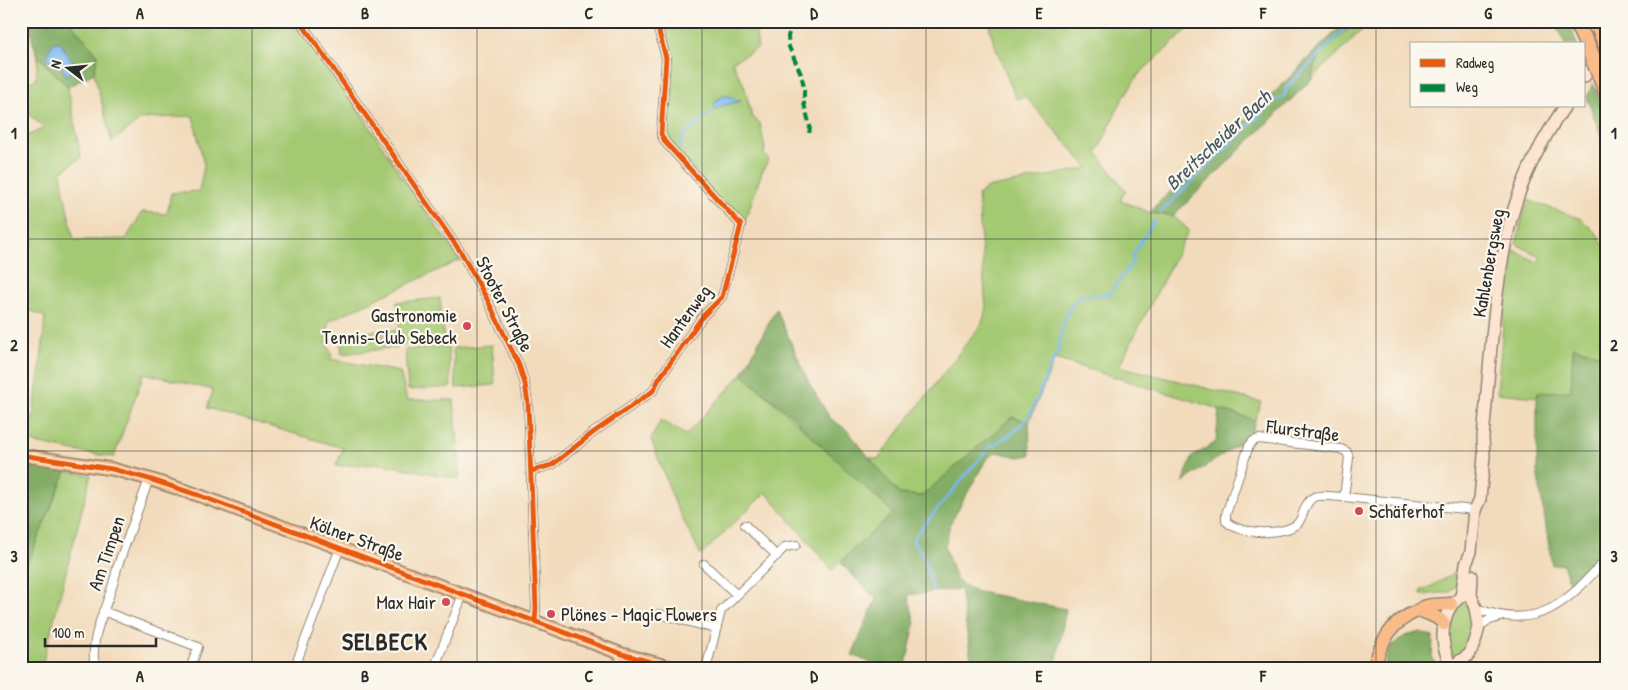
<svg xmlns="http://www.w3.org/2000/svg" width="1628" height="690" font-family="'Patrick Hand',sans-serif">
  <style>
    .green { fill: #a4c973; stroke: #687a4f }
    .forest { fill: #83ad65; stroke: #576c48 }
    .water { fill: #7cb8ee; stroke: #54728c }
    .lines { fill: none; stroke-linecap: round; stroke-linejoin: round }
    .stream { stroke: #7cb8ee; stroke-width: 2.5 }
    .street-casing { stroke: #8e8374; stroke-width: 10 }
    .secondary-casing { stroke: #8e8374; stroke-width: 14 }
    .primary-casing { stroke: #8e8374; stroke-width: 15 }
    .highway-casing { stroke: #8e8374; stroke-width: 18 }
    .street { stroke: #fff; stroke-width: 8 }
    .secondary { stroke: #fde4d0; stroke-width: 11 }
    .primary { stroke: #f9bc89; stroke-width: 12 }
    .highway { stroke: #f9bc89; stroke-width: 15 }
    .highway-bridge-casing { stroke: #8e8374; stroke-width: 18; stroke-linecap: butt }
    .highway-bridge { stroke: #f9bc89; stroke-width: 15 }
    .quiet { stroke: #00873e; stroke-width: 4; stroke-dasharray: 8 4; stroke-linecap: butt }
    .cycleway-casing { stroke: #fbf7ec; stroke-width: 8 }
    .cycleway { stroke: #e8590c; stroke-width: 5 }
    .grid { fill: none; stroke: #2b2b2b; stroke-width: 1; stroke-opacity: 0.55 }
    .poi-dot { fill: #d1495b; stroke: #fbf7ec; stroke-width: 2 }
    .labels { text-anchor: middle; stroke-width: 4.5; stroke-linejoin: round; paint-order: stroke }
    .street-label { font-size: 19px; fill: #2b2b2b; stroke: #fbf7ec }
    .poi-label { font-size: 19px; fill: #2b2b2b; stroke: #fbf7ec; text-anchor: end }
    .water-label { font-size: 20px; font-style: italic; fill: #435566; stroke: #fbf7ec }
    .district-label { font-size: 24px; font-weight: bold; letter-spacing: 1px; fill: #2b2b2b; stroke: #fbf7ec }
    .neatline { fill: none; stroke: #2b2b2b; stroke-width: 2 }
    .grid-label { font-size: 16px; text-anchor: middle; font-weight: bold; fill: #2b2b2b }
  </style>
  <rect width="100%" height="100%" fill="#fbf7ec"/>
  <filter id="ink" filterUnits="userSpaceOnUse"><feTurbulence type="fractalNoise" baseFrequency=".02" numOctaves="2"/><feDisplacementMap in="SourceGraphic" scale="10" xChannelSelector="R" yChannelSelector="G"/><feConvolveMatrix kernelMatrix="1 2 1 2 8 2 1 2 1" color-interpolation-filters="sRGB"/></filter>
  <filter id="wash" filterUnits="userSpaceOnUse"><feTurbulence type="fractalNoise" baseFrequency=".0096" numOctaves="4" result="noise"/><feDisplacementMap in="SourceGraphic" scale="20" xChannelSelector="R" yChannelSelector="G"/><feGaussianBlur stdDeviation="1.12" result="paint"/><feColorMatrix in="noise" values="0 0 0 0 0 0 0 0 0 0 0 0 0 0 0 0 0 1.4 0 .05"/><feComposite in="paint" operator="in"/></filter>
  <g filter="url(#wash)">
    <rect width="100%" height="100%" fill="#f2dbbc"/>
    <path class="green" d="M 69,21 L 302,21 L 406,183 L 460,260 L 329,321 L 327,343 L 332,356 L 330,359 L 400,372 L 407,400 L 454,400 L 460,465 L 459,479 L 382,464 L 336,466 L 343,448 L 207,408 L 213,390 L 144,373 L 114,457 L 74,451 L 26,441 L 32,423 L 42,353 L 45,317 L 21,306 L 21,139 L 44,128 L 29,114 L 25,84 L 36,79 L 38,56 L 68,87 L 81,158 L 61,172 L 64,193 L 74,240 L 126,239 L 142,212 L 167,214 L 171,193 L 199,191 L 204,165 L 193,116 L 141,119 L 112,142 L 94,73 L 98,55 Z
      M 660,21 L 754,21 L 758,48 L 732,62 L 744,85 L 752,117 L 760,123 L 765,149 L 764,154 L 769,159 L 762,172 L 743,227 L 665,137 L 663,130 L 668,63 Z
      M 988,21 L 1197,21 L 1138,75 L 1121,102 L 1097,153 L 1126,191 L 1120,200 L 1151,213 L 1173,216 L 1189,230 L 1119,366 L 1261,402 L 1255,420 L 1055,359 L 1029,422 L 1012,417 L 922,496 L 899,494 L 868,457 L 878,459 L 982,323 L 986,310 L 978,195 L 987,188 L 1088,168 L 1025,96 L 1016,99 L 993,40 Z
      M 1356,21 L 1371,21 L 1311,80 L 1314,67 L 1319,56 Z
      M 1528,200 L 1581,219 L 1598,235 L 1607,251 L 1607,357 L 1573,347 L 1571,392 L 1538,392 L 1537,397 L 1497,393 L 1504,313 L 1514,250 L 1537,262 L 1541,257 L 1516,244 L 1520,227 Z
      M 440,298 L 444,341 L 401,345 L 397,302 Z
      M 382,330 L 384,349 L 342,354 L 340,334 Z
      M 396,330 L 397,348 L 386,349 L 385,331 Z
      M 492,345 L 495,385 L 456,388 L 453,348 Z
      M 448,346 L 451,387 L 408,390 L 405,350 Z
      M 742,374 C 794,419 843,466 894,513 L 832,570 L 766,492 L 701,555 L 676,506 L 651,439 L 661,420 L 686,435 Z
      M 66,471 L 91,475 L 41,669 L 21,669 L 21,557 L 27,564 Z
      M 1459,570 L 1462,570 L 1458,583 L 1450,592 L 1421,595 L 1421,590 L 1425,590 Z
      M 1462,602 L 1471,608 C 1472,613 1475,619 1475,624 C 1474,637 1466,652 1456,659 C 1442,650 1450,621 1453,608 Z"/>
    <path class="forest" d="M 29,21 L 69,21 L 98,55 L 94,73 L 68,87 L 38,56 L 33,43 Z
      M 1347,21 L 1356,21 L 1319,56 L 1314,67 L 1311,80 L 1173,216 L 1151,213 L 1154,207 L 1280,87 L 1315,51 Z
      M 1554,21 L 1568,21 L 1577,44 L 1565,44 Z
      M 1593,83 L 1607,117 L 1607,146 L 1599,131 L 1587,97 Z
      M 776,309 L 810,385 L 830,418 L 847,430 L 899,494 L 922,496 L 1012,417 L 1029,422 L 1030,455 L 1019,457 L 997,452 L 987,458 L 950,524 L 945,547 L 956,580 L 974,591 L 1066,609 L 1055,669 L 1025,669 L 971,658 L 960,589 L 908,595 L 915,623 L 905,669 L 877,669 L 876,665 L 852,655 L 876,599 L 840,562 L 893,513 L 817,442 L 794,418 L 742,374 Z
      M 1573,347 L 1607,357 L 1607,543 L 1570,585 L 1563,564 L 1552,565 L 1537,470 L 1537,397 L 1538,392 L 1571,391 Z
      M 1219,409 L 1255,420 L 1251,435 L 1183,482 L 1192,457 L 1216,442 Z
      M 22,464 L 66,471 L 27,565 L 21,557 Z
      M 1421,632 L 1433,637 L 1432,657 L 1438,669 L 1384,669 L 1389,648 L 1405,636 Z"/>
    <path class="water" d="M 54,42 L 60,42 L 69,57 L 73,61 L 74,70 L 66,76 L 64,70 L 58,63 L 50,63 L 47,59 L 49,50 Z
      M 724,96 L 729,96 L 741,101 L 722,106 L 715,110 C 712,103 717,98 724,96 Z"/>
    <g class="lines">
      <path class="stream" d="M 680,148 L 682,137 L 711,113
        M 1161,212 L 1274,101 L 1284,96 L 1287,87 L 1353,21
        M 1603,358 L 1604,382 L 1607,388
        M 933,591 L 924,557 L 913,541 L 914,537 L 990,446 L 996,445 L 1001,439 L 1010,435 L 1029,417 L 1059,347 C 1061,330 1066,308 1079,296 L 1102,295 L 1104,293 L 1109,295 L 1133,261 L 1133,254 L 1155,220"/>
    </g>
  </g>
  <g filter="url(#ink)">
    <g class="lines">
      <defs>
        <path id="street" d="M 300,21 L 462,254 L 487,299 L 519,365 L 525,384 L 528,403 L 536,608 L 535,621
          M 531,471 L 552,465 L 594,432 L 653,391 L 659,379 L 703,316 L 722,297 L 741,225 L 665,142 L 661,134 L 666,58 L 656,21
          M 1344,497 C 1336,497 1322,494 1314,497 C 1304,502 1304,516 1298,523 C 1285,536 1238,535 1226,521 L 1226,514 L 1249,446 L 1253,441 L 1259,439 L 1341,449 L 1347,452 L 1349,458 L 1344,497 L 1475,510
          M 745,525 L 777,556
          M 704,564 L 737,595
          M 1476,608 C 1538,633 1568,602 1607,558
          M 103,611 L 198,647 L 190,669
          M 659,614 L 716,629
          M 1479,627 L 1487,621 L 1503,616
          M 95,669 C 88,632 111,603 117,568 L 149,479
          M 294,669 L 340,548
          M 434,669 L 463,594
          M 618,669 L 622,654
          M 706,669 L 721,611 L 785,547 L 796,545"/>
        <path id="secondary" d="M 1584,77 L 1607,44
          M 1461,597 L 1466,564 L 1471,552 L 1475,510 L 1480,499 L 1484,456 L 1483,437 C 1490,366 1493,292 1510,223 C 1520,182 1541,141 1565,106
          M 1446,669 C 1450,656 1446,657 1444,646 C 1441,630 1445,608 1458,599
          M 1455,669 L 1458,662 L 1469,655 L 1475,642 L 1479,627 L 1476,608 L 1471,595 L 1472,576"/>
        <path id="primary" d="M 21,455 L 112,469 L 149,479 L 198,495 L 622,654 L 677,669
          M 1419,610 C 1428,614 1438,616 1444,624
          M 1374,669 C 1380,642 1391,622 1417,611 C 1420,609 1423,607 1427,606 C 1435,604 1443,605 1451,604"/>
        <path id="highway" d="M 1576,21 L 1587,45
          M 1602,80 L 1607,93"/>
      </defs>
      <use href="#street" class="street-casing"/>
      <use href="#secondary" class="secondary-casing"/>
      <use href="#primary" class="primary-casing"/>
      <use href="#highway" class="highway-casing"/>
      <use href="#street" class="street"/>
      <use href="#secondary" class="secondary"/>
      <use href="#primary" class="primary"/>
      <use href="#highway" class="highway"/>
      <defs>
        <path id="highway-bridge" d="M 1599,28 L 1607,47
          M 1587,45 L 1602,80"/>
      </defs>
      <use href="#highway-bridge" class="highway-bridge-casing"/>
      <use href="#highway-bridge" class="highway-bridge"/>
      <path class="quiet" d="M 791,21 L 788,37 L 789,47 L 801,74 L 804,87 L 804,104 L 810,126 L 809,135"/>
      <defs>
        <path id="cycleway" d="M 300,21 L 462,254 L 487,299 L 519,365 L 525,384 L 528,403 L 536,608 L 535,621
          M 21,455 L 112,469 L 149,479 L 198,495 L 622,654 L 677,669
          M 531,471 L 552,465 L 594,432 L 653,391 L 659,379 L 703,316 L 722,297 L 741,225 L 665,142 L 661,134 L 666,58 L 656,21"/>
      </defs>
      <use href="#cycleway" class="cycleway-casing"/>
      <use href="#cycleway" class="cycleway"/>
    </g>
  </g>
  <path class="grid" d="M 252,21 L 252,669M 477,21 L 477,669M 702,21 L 702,669M 926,21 L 926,669M 1151,21 L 1151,669M 1376,21 L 1376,669M 21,239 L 1607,239M 21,451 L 1607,451"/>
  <g class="poi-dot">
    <circle cx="467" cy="326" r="5"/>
    <circle cx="1359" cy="511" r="5"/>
    <circle cx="446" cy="602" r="5"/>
    <circle cx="551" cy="614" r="5"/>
  </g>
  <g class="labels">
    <g class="street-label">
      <text transform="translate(1488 263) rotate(-80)" y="7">Kahlenbergsweg</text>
      <text transform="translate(505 304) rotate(63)" y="7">Stooter Straße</text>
      <text transform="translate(685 316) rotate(-54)" y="7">Hantenweg</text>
      <text transform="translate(1303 430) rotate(7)" y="7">Flurstraße</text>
      <text transform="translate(357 538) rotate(20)" y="7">Kölner Straße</text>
      <text transform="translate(106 553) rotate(-71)" y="7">Am Timpen</text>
    </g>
    <g class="poi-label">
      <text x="457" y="322">Gastronomie<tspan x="457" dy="22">Tennis-Club Sebeck</tspan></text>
      <text x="1369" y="518" text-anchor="start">Schäferhof</text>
      <text x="436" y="609">Max Hair</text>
      <text x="561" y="621" text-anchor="start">Plönes - Magic Flowers</text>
    </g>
    <g class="water-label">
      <text transform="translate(1218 140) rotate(-43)" y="7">Breitscheider Bach</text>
    </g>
    <g class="district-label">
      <text x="385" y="650">SELBECK</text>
    </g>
  </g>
  <rect width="1628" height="690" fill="none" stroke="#fbf7ec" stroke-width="55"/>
  <rect x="1410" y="42" width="175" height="65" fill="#fbf7ec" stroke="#a8a59f"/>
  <rect x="1420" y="59" width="25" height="8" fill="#e8590c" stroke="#a8a59f"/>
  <text x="1456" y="68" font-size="15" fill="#2b2b2b">Radweg</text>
  <rect x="1420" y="84" width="25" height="8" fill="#00873e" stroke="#a8a59f"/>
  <text x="1456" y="92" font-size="15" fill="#2b2b2b">Weg</text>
  <g transform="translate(68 68) rotate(286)" stroke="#fbf7ec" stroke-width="4" paint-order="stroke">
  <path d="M0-4L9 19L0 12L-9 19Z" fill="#2b2b2b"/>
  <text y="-8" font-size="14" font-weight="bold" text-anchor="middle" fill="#2b2b2b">N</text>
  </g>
  <path d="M45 638v8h111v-8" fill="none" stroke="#2b2b2b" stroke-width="2.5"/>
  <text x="52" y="638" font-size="15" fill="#2b2b2b" stroke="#fbf7ec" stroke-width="4" paint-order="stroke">100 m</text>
  <rect x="28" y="28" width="1572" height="634" class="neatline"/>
  <g class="grid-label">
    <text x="140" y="19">A</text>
    <text x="365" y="19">B</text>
    <text x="589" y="19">C</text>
    <text x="814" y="19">D</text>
    <text x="1039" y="19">E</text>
    <text x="1263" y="19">F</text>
    <text x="1488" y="19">G</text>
    <text x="14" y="139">1</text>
    <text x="1614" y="139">1</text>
    <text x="14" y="351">2</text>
    <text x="1614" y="351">2</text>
    <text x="14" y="562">3</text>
    <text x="1614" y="562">3</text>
    <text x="140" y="682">A</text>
    <text x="365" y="682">B</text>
    <text x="589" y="682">C</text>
    <text x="814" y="682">D</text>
    <text x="1039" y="682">E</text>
    <text x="1263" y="682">F</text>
    <text x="1488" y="682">G</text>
  </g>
</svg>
